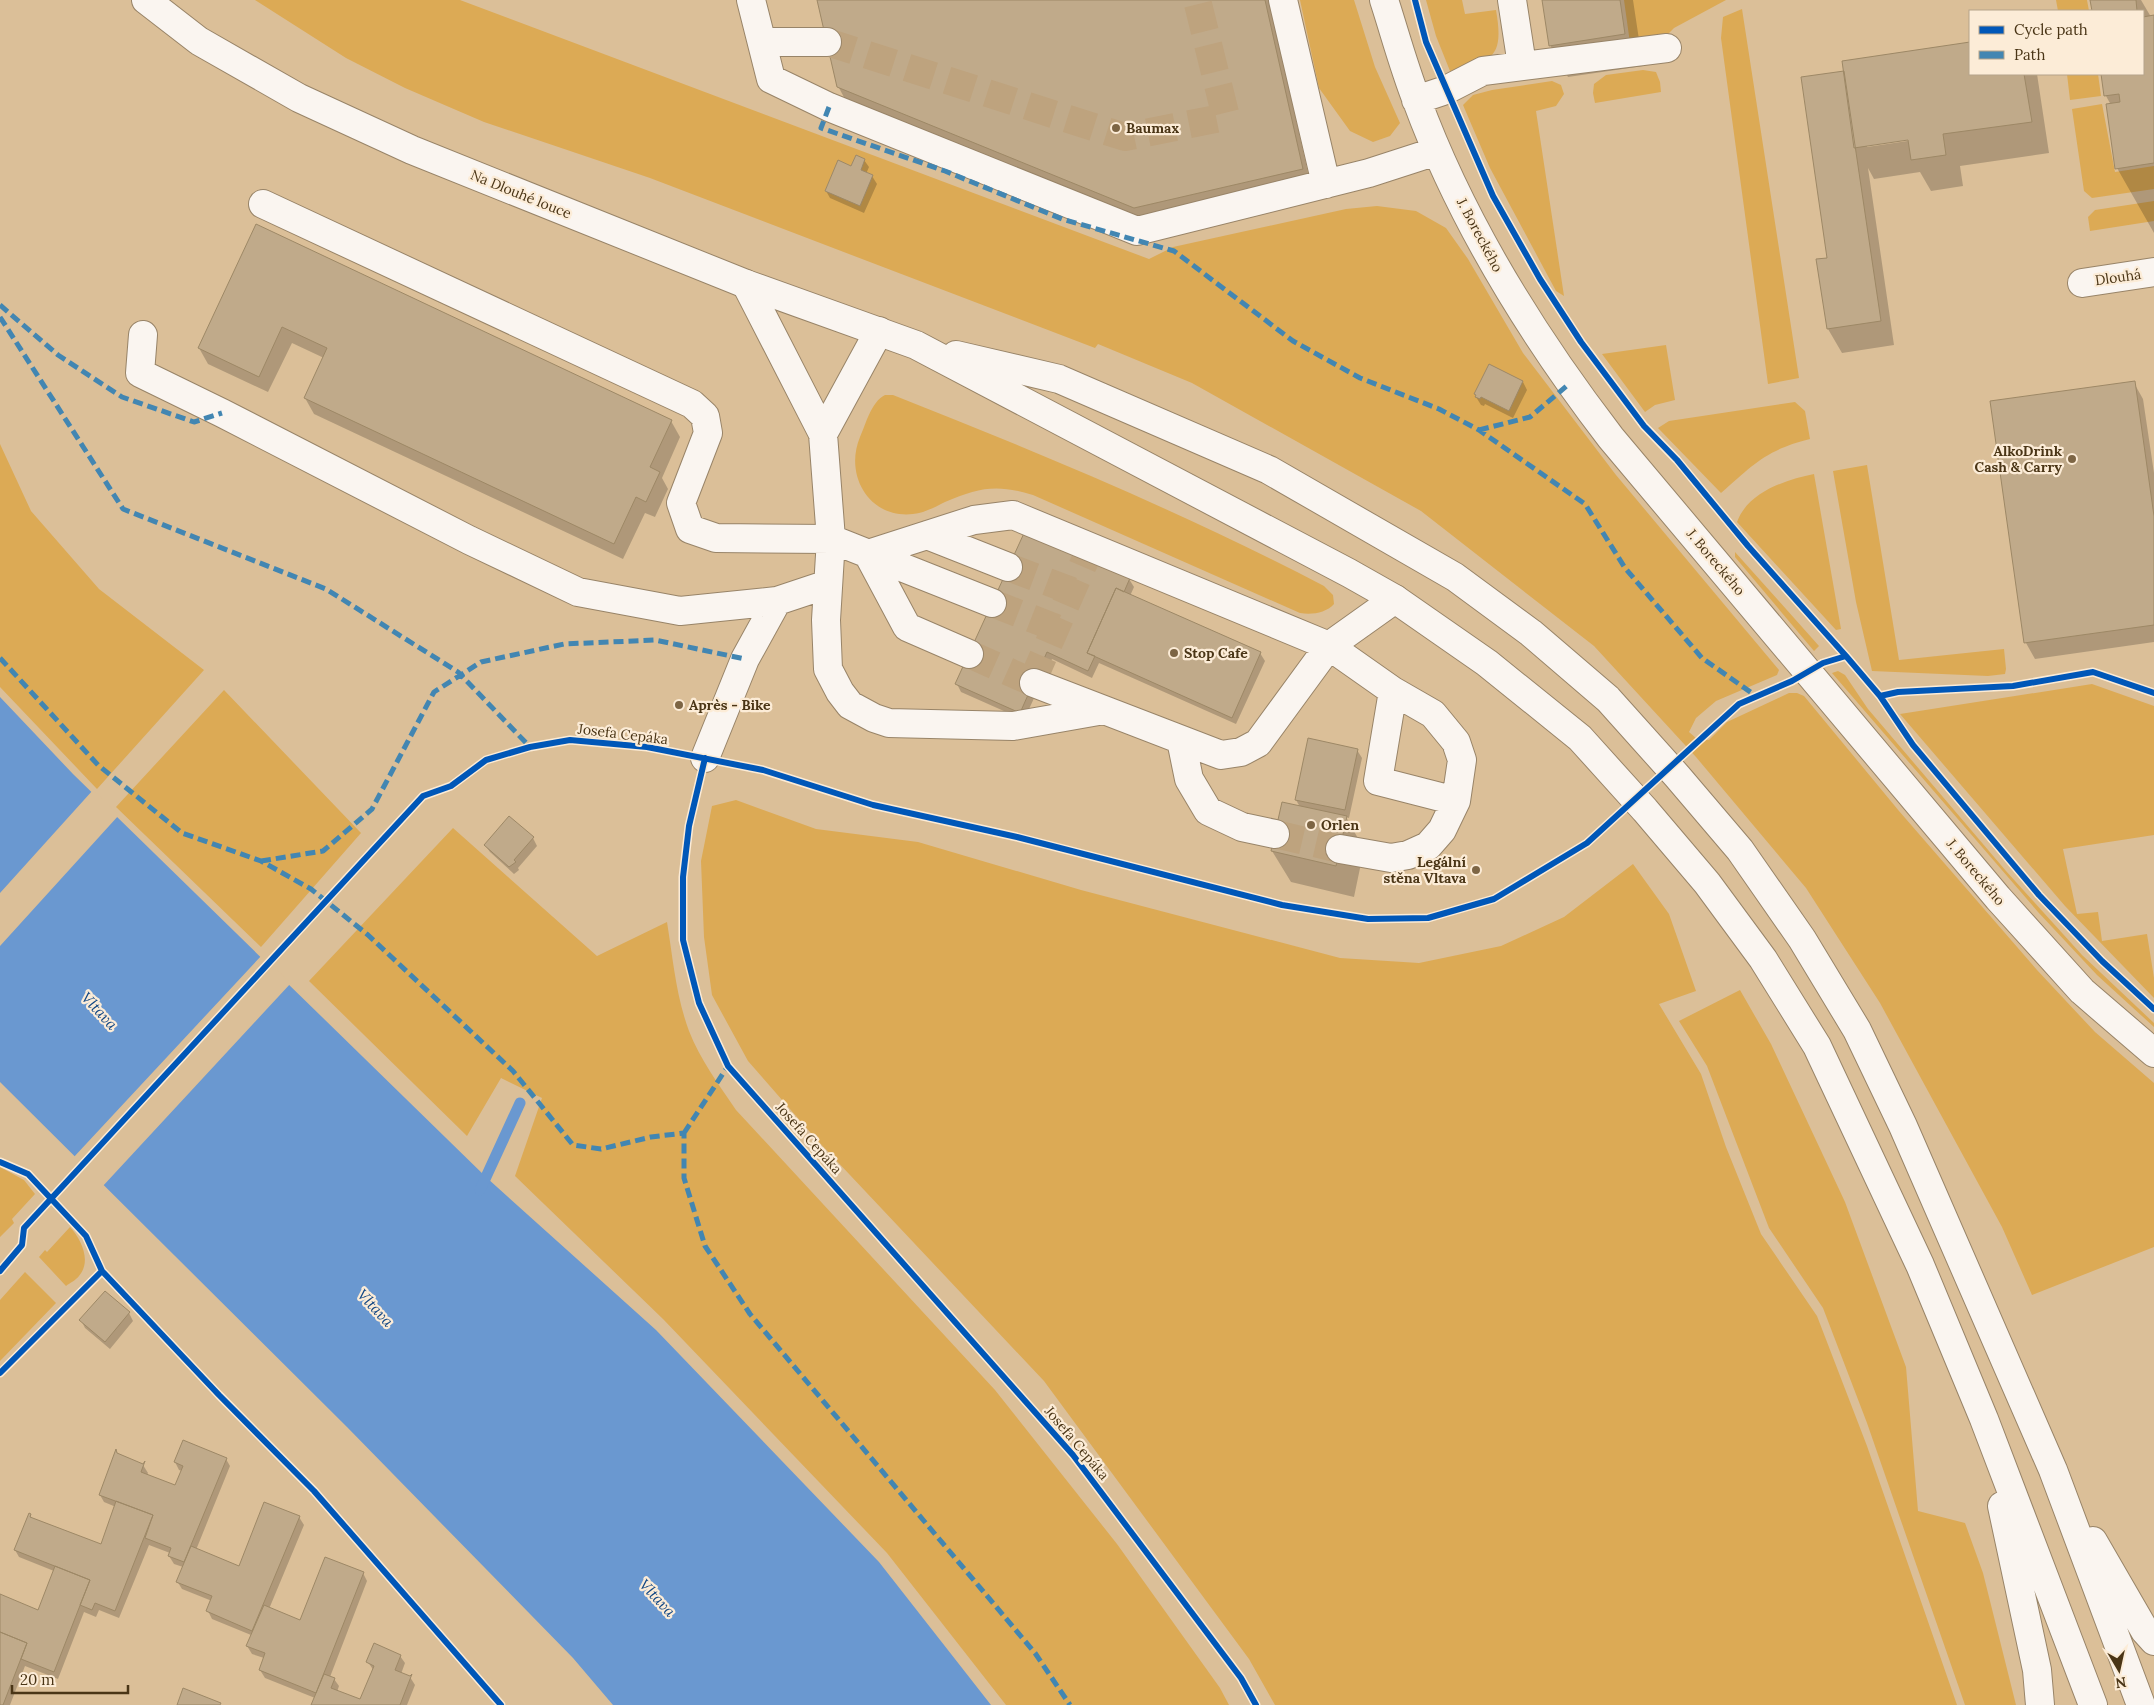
<svg xmlns="http://www.w3.org/2000/svg" width="2154" height="1705" font-family="Lora,serif">
  <style>
    .green { fill: #dcaa55; fill-rule: evenodd }
    .water { fill: #6a98d0 }
    .pier { fill: #dbbf98 }
    .shadow { fill: #0003; fill-rule: evenodd }
    .lines { fill: none; stroke-linecap: round; stroke-linejoin: round }
    .stream { stroke: #6a98d0; stroke-width: 11 }
    .building { fill: #c0aa8a; stroke: #9d8866 }
    .minor-tunnel { stroke: #bea37e; stroke-width: 28; stroke-dasharray: 28 14; stroke-linecap: butt }
    .minor-casing { stroke: #988468; stroke-width: 30 }
    .major-casing { stroke: #988468; stroke-width: 30 }
    .minor { stroke: #faf5f0; stroke-width: 28 }
    .major { stroke: #faf5f0; stroke-width: 28 }
    .quiet { stroke: #4286b2; stroke-width: 5; stroke-dasharray: 10 5; stroke-linecap: butt }
    .cycleway-casing { stroke: #fcecd7; stroke-width: 9 }
    .cycleway { stroke: #0057b8; stroke-width: 6 }
    .poi-dot { fill: #7d6544; stroke: #fcecd7; stroke-width: 2 }
    .labels { text-anchor: middle; stroke-width: 4.5; stroke-linejoin: round; paint-order: stroke }
    .poi-label { font-size: 14px; font-weight: bold; fill: #4a3516; stroke: #fcecd7; text-anchor: start }
    .street-label { font-size: 14px; fill: #4a3516; stroke: #fcecd7 }
    .water-label { font-size: 15px; font-style: italic; fill: #124784; stroke: #fcecd7 }
  </style>
  <rect width="100%" height="100%" fill="#dbbf98"/>
  <path class="green" d="M 255,0 L 460,0 L 1149,259 L 1173,247 L 1346,209 L 1377,206 L 1416,211 L 1446,228 L 1468,259 L 1523,353 L 1616,475 L 1779,670 L 1777,675 L 1716,701 L 1696,718 L 1689,732 L 1697,739 L 1709,740 L 1727,722 L 1789,693 L 1797,693 L 1804,696 L 1899,811 L 2037,970 L 2095,1032 L 2154,1083 L 2154,1247 L 2032,1295 L 2002,1227 L 1880,1003 L 1806,888 L 1696,757 L 1594,646 L 1421,511 L 1192,383 L 1098,344 L 1095,348 L 650,178 L 484,122 L 405,88 L 346,58 ZM 856,155 L 865,159 L 861,170 L 873,175 L 860,205 L 825,191 L 838,161 L 851,166 Z
    M 1300,0 L 1354,0 L 1375,67 L 1400,123 L 1390,136 L 1373,142 L 1350,131 L 1319,88 Z
    M 1426,0 L 1462,0 L 1465,14 L 1496,10 C 1504,56 1494,62 1450,71 L 1436,36 Z
    M 1624,0 L 1726,0 L 1674,28 L 1665,37 L 1630,43 Z
    M 2056,0 L 2087,0 L 2089,11 L 2058,11 Z
    M 1742,9 L 1799,378 L 1768,384 L 1721,38 L 1723,17 Z
    M 1643,70 L 1656,72 L 1660,82 L 1661,92 L 1595,103 L 1593,93 L 1594,84 L 1606,75 Z
    M 2067,74 L 2098,74 L 2101,96 L 2070,100 Z
    M 1552,81 L 1561,85 L 1564,94 L 1556,106 L 1536,111 L 1564,296 L 1556,291 L 1490,168 L 1463,105 L 1473,95 L 1492,90 Z
    M 2102,104 L 2115,172 L 2154,166 L 2154,189 L 2092,198 L 2084,191 L 2072,109 Z
    M 2154,201 L 2154,221 L 2090,231 L 2088,217 L 2095,210 Z
    M 1666,345 L 1675,400 L 1655,405 L 1645,412 L 1602,354 Z
    M 885,395 L 893,395 C 1040,453 1184,513 1324,586 L 1333,595 L 1334,604 C 1326,613 1312,615 1300,613 L 1033,495 C 998,484 979,487 945,502 C 935,507 924,513 913,514 C 869,519 844,475 860,437 C 866,424 871,402 885,395 Z
    M 1795,402 L 1805,411 L 1810,439 C 1766,450 1754,464 1721,493 L 1658,428 L 1669,421 Z
    M 0,444 L 31,511 L 99,589 L 204,670 L 97,789 L 0,687 Z
    M 1867,465 L 1899,660 L 2004,649 L 2006,669 L 2005,674 L 1988,676 L 1872,671 L 1856,602 L 1833,471 Z
    M 1814,474 L 1841,629 L 1836,630 L 1737,522 C 1748,492 1785,480 1814,474 Z
    M 1735,552 L 1819,646 L 1814,651 L 1735,557 Z
    M 1838,671 L 1845,675 L 1868,709 L 2006,871 L 2082,955 L 2154,1023 L 2154,1027 L 2097,975 L 2038,912 L 1832,673 Z
    M 2092,684 L 2154,706 L 2154,835 L 2063,849 L 2077,914 L 2098,912 L 2102,941 L 2147,934 L 2154,978 L 2154,998 L 2065,906 L 1900,714 Z
    M 224,690 L 361,833 L 261,947 L 116,807 Z
    M 736,800 L 816,829 L 918,842 L 1081,890 L 1340,958 L 1419,963 L 1501,946 L 1564,917 L 1633,864 L 1669,914 L 1696,991 L 1659,1004 L 1701,1074 L 1726,1147 L 1761,1234 L 1817,1316 L 1867,1446 L 1957,1705 L 1275,1705 L 1249,1659 L 1044,1381 L 817,1140 L 748,1061 L 712,995 L 704,937 L 701,861 L 712,806 Z
    M 453,828 L 597,956 L 667,922 C 673,959 676,996 689,1031 C 700,1059 719,1085 736,1110 L 995,1390 L 1117,1544 L 1220,1688 L 1229,1705 L 1006,1705 L 887,1553 L 663,1319 L 515,1176 L 542,1098 L 501,1078 L 467,1136 L 309,981 Z
    M 1740,990 L 1771,1044 L 1845,1202 L 1906,1367 L 1918,1511 L 1965,1523 L 1983,1573 L 2016,1705 L 1965,1705 L 1867,1423 L 1823,1308 L 1769,1228 L 1707,1066 L 1679,1021 Z
    M 0,1167 L 24,1180 L 35,1194 L 12,1219 L 14,1223 L 0,1237 Z
    M 70,1227 C 81,1239 92,1261 79,1276 C 76,1280 70,1283 66,1286 L 39,1257 L 45,1250 L 47,1252 Z
    M 25,1272 L 56,1303 L 0,1361 L 0,1300 Z"/>
  <path class="water" d="M 0,697 L 73,774 L 487,1178 L 656,1330 L 879,1562 L 991,1705 L 613,1705 L 573,1658 L 347,1427 L 0,1082 Z"/>
  <path class="pier" d="M 93,790 L 119,815 L 0,946 L 0,893 Z
    M 262,955 L 291,983 L 102,1187 L 73,1158 Z"/>
  <path class="shadow" d="M 818,0 L 1269,0 L 1311,186 L 1144,224 L 847,103 L 838,86 Z
    M 1543,0 L 1633,0 L 1643,66 L 1568,77 L 1550,45 Z
    M 2091,0 L 2141,0 L 2151,17 L 2154,16 L 2154,233 L 2117,168 L 2111,105 L 2106,96 L 2102,74 L 2143,74 L 2143,11 L 2093,11 Z
    M 1970,43 L 1970,74 L 2037,74 L 2049,153 L 1960,166 L 1963,186 L 1931,191 L 1920,172 L 1874,179 L 1868,168 L 1894,345 L 1842,353 L 1828,329 L 1828,259 L 1845,72 L 1843,62 ZM 1914,138 L 1914,140 L 1867,147 L 1867,145 Z
    M 864,160 L 869,167 L 866,174 L 872,176 L 877,184 L 864,213 L 830,198 L 826,191 Z
    M 256,226 L 671,421 L 680,437 L 662,478 L 668,489 L 655,517 L 645,513 L 623,559 L 314,414 L 305,398 L 324,358 L 292,343 L 268,392 L 208,364 L 199,348 Z
    M 1523,382 L 1527,390 L 1513,418 L 1485,404 L 1484,406 L 1481,405 L 1476,397 Z
    M 2134,383 L 2143,399 L 2154,473 L 2154,642 L 2035,659 L 2026,643 Z
    M 1129,579 L 1134,587 L 1130,596 L 1260,653 L 1265,661 L 1236,724 L 1099,663 L 1092,678 L 1052,659 L 1024,720 L 961,692 L 957,684 Z
    M 1357,750 L 1362,758 L 1349,818 L 1346,817 L 1364,849 L 1354,897 L 1291,882 L 1272,851 L 1300,807 L 1296,800 Z
    M 533,838 L 537,846 L 518,868 L 519,870 L 514,874 L 490,852 L 485,845 Z
    M 129,1313 L 133,1321 L 110,1349 L 85,1328 L 81,1320 Z
    M 226,1459 L 230,1466 L 196,1550 L 239,1567 L 299,1517 L 304,1525 L 269,1609 L 301,1621 L 363,1573 L 367,1581 L 330,1677 L 334,1679 L 339,1686 L 337,1692 L 360,1701 L 374,1671 L 368,1662 L 400,1656 L 405,1663 L 401,1674 L 410,1677 L 415,1685 L 407,1705 L 312,1705 L 315,1698 L 265,1678 L 260,1670 L 264,1658 L 252,1654 L 247,1646 L 251,1635 L 212,1619 L 208,1611 L 212,1601 L 182,1589 L 177,1581 L 183,1567 L 174,1564 L 169,1556 L 170,1553 L 149,1545 L 119,1618 L 99,1610 L 96,1617 L 84,1612 L 58,1679 L 25,1666 L 10,1705 L 0,1705 L 0,1596 L 39,1612 L 54,1571 L 19,1557 L 15,1550 L 30,1515 L 32,1519 L 102,1545 L 116,1507 L 104,1502 L 100,1495 L 143,1465 L 148,1473 L 147,1475 L 176,1487 L 182,1471 L 179,1470 L 175,1462 Z"/>
  <g class="lines">
    <path class="stream" d="M 480,1190 L 520,1103"/>
  </g>
  <path class="building" d="M 817,0 L 1265,0 L 1303,169 L 1134,208 L 837,87 Z
    M 1542,0 L 1620,0 L 1625,34 L 1549,46 Z
    M 2090,0 L 2136,0 L 2137,11 L 2092,11 Z
    M 2154,15 L 2154,163 L 2115,169 L 2106,104 L 2120,102 L 2119,94 L 2104,96 L 2101,74 L 2143,74 L 2143,17 Z
    M 1970,42 L 1970,74 L 2024,74 L 2032,122 L 1943,134 L 1946,155 L 1911,160 L 1908,140 L 1854,148 L 1842,61 Z
    M 1844,71 L 1881,321 L 1827,329 L 1816,259 L 1827,258 L 1801,77 Z
    M 856,155 L 865,159 L 861,170 L 873,175 L 860,206 L 825,191 L 838,160 L 851,166 Z
    M 256,224 L 672,420 L 650,467 L 660,472 L 646,502 L 636,497 L 614,544 L 304,398 L 327,348 L 282,327 L 259,377 L 198,348 Z
    M 1489,364 L 1523,381 L 1509,411 L 1481,397 L 1480,399 L 1475,397 L 1476,395 L 1474,394 Z
    M 2135,381 L 2154,516 L 2154,625 L 2024,643 L 1990,401 Z
    M 1025,531 L 1130,578 L 1124,592 L 1116,588 L 1087,653 L 1095,656 L 1088,671 L 1047,652 L 1020,713 L 955,684 Z
    M 1116,588 L 1261,652 L 1232,718 L 1087,653 Z
    M 1308,738 L 1358,749 L 1345,810 L 1295,800 Z
    M 1282,802 L 1347,816 L 1336,866 L 1271,851 Z
    M 509,816 L 534,837 L 514,860 L 516,862 L 509,867 L 484,845 Z
    M 105,1291 L 130,1312 L 105,1342 L 79,1320 Z
    M 183,1440 L 227,1458 L 184,1562 L 168,1556 L 171,1548 L 145,1538 L 153,1515 L 99,1495 L 116,1449 L 117,1453 L 143,1464 L 145,1461 L 141,1472 L 175,1485 L 183,1466 L 174,1462 Z
    M 116,1501 L 153,1515 L 115,1611 L 95,1603 L 92,1610 L 80,1605 L 90,1580 L 14,1550 L 29,1513 L 31,1514 L 30,1517 L 101,1544 Z
    M 264,1502 L 300,1516 L 252,1631 L 206,1611 L 212,1596 L 176,1582 L 191,1546 L 239,1566 Z
    M 325,1557 L 364,1572 L 316,1693 L 259,1670 L 265,1653 L 246,1646 L 264,1605 L 300,1620 Z
    M 55,1566 L 90,1580 L 54,1672 L 21,1659 L 27,1643 L 0,1632 L 0,1594 L 38,1610 Z
    M 0,1632 L 27,1643 L 3,1705 L 0,1705 Z
    M 374,1643 L 401,1655 L 395,1670 L 410,1676 L 412,1674 L 400,1705 L 311,1705 L 324,1674 L 335,1678 L 331,1688 L 360,1699 L 374,1666 L 366,1662 Z
    M 183,1688 L 221,1703 L 220,1705 L 177,1705 Z"/>
  <g class="lines">
    <path class="minor-tunnel" d="M 827,42 L 1125,137 L 1226,117 L 1197,0
      M 1008,567 L 1072,591
      M 992,603 L 1056,628
      M 969,654 L 1034,683
      M 1032,682 L 1086,558
      M 1275,834 L 1340,849"/>
    <defs>
      <path id="minor" d="M 751,0 L 771,79 L 829,107 L 1137,231 L 1369,173 L 1437,151
        M 1283,0 L 1326,184
        M 1384,0 C 1395,34 1404,68 1417,101 C 1462,223 1532,335 1611,438 L 1998,898 L 2082,991 L 2154,1053
        M 1512,0 L 1522,65
        M 762,42 L 827,42
        M 1416,100 L 1446,90 L 1483,71 L 1667,48
        M 263,204 L 692,404 L 705,416 L 708,433 L 681,503 L 690,529 L 716,538 L 831,539 L 992,603
        M 2082,283 L 2154,272
        M 746,284 L 823,434 L 831,539 L 826,620 L 828,669 L 840,692 L 850,705 L 874,718 L 889,723 L 1013,726 L 1104,710
        M 143,335 L 140,373 L 222,413 L 469,540 L 578,592 L 680,611 L 777,601 L 828,584
        M 823,434 L 879,331
        M 927,535 L 1008,567
        M 868,554 L 974,520 L 1013,515 L 1329,646 L 1393,691 L 1433,714 L 1456,742 L 1462,760 L 1456,801 L 1442,830 L 1428,846 L 1408,855 L 1391,858 L 1340,849
        M 868,554 L 907,627 L 969,654
        M 1034,683 L 1221,755 L 1241,752 L 1258,743 L 1329,646 L 1395,599
        M 1393,691 L 1378,781 L 1456,801
        M 1181,740 L 1189,779 L 1208,811 L 1242,827 L 1275,834
        M 705,758 L 745,659 L 777,601"/>
      <path id="major" d="M 146,0 L 199,41 L 299,98 L 412,150 L 746,284 L 916,345 L 1349,573 L 1395,599 L 1487,663 L 1580,738 L 1645,810 L 1707,883 L 1763,959 L 1817,1046 L 1920,1265 L 1984,1419 L 2093,1705
        M 956,355 L 1059,379 L 1269,470 L 1455,577 L 1531,633 L 1608,699 L 1677,776 L 1740,850 L 1802,939 L 1857,1030 L 1903,1126 L 2053,1470 L 2141,1705
        M 2002,1506 L 2037,1670 L 2040,1705
        M 2093,1541 L 2145,1631 L 2154,1641"/>
    </defs>
    <use href="#minor" class="minor-casing"/>
    <use href="#major" class="major-casing"/>
    <use href="#minor" class="minor"/>
    <use href="#major" class="major"/>
    <path class="quiet" d="M 829,107 L 821,128 L 945,171 L 1062,219 L 1174,251 L 1293,341 L 1360,378 L 1439,409 L 1479,430 L 1585,504 L 1625,568 L 1702,658 L 1756,696
      M 0,305 L 58,355 L 122,397 L 194,422 L 222,413
      M 0,317 L 123,509 L 326,589 L 458,672 L 530,747
      M 1479,430 L 1530,417 L 1569,384
      M 0,658 L 98,765 L 182,833 L 261,861 L 311,889 L 368,935 L 513,1071 L 573,1145 L 601,1149 L 651,1137 L 684,1133 L 684,1178 L 705,1246 L 750,1314 L 1035,1653 L 1070,1705
      M 261,861 L 323,851 L 372,809 L 434,692 L 481,662 L 564,644 L 655,640 L 745,659
      M 684,1133 L 728,1066"/>
    <defs>
      <path id="cycleway" d="M 1415,0 L 1426,42 L 1493,196 L 1540,279 L 1581,342 L 1644,426 L 1677,460 L 1748,546 L 1846,656 L 1880,696 L 1898,692 L 2013,686 L 2093,672 L 2154,693
        M 1880,696 L 1913,745 L 2039,895 L 2102,961 L 2154,1009
        M 705,758 L 689,826 L 683,877 L 683,940 L 699,1003 L 728,1066 L 1073,1455 L 1241,1678 L 1256,1705
        M 0,1162 L 28,1174 L 86,1236 L 102,1271 L 219,1395 L 314,1491 L 501,1705
        M 0,1271 L 22,1245 L 24,1228 L 423,796 L 451,786 L 486,760 L 530,747 L 570,740 L 647,747 L 763,770 L 873,805 L 1017,837 L 1282,905 L 1368,919 L 1428,918 L 1494,899 L 1587,843 L 1739,704 L 1792,681 L 1823,663 L 1846,656
        M 0,1373 L 102,1271"/>
    </defs>
    <use href="#cycleway" class="cycleway-casing"/>
    <use href="#cycleway" class="cycleway"/>
  </g>
  <g class="poi-dot">
    <circle cx="1116" cy="128" r="5"/>
    <circle cx="2072" cy="459" r="5"/>
    <circle cx="1174" cy="653" r="5"/>
    <circle cx="679" cy="705" r="5"/>
    <circle cx="1311" cy="825" r="5"/>
    <circle cx="1476" cy="870" r="5"/>
  </g>
  <g class="labels">
    <g class="poi-label">
      <text x="1126" y="133">Baumax</text>
      <text x="2062" y="456" text-anchor="end">AlkoDrink<tspan x="2062" dy="16">Cash &amp; Carry</tspan></text>
      <text x="1184" y="658">Stop Cafe</text>
      <text x="689" y="710">Après - Bike</text>
      <text x="1321" y="830">Orlen</text>
      <text x="1466" y="867" text-anchor="end">Legální<tspan x="1466" dy="16">stěna Vltava</tspan></text>
    </g>
    <g class="street-label">
      <text transform="translate(521 194) rotate(22)" y="5">Na Dlouhé louce</text>
      <text transform="translate(1480 235) rotate(62)" y="5">J. Boreckého</text>
      <text transform="translate(2118 277) rotate(-8)" y="5">Dlouhá</text>
      <text transform="translate(1716 562) rotate(50)" y="5">J. Boreckého</text>
      <text transform="translate(623 734) rotate(7)" y="5">Josefa Cepáka</text>
      <text transform="translate(1976 872) rotate(50)" y="5">J. Boreckého</text>
      <text transform="translate(809 1138) rotate(48)" y="5">Josefa Cepáka</text>
      <text transform="translate(1077 1443) rotate(50)" y="5">Josefa Cepáka</text>
    </g>
    <g class="water-label">
      <text transform="translate(99 1011) rotate(47)" y="5">Vltava</text>
      <text transform="translate(375 1308) rotate(47)" y="5">Vltava</text>
      <text transform="translate(657 1598) rotate(47)" y="5">Vltava</text>
    </g>
  </g>
  <rect x="1969" y="10" width="175" height="65" fill="#fcecd7" stroke="#b5a38a"/>
  <rect x="1979" y="26" width="25" height="8" fill="#0057b8" stroke="#b5a38a"/>
  <text x="2014" y="35" font-size="15" fill="#4a3516">Cycle path</text>
  <rect x="1979" y="51" width="25" height="8" fill="#4286b2" stroke="#b5a38a"/>
  <text x="2014" y="60" font-size="15" fill="#4a3516">Path</text>
  <g transform="translate(2119 1670) rotate(171)" stroke="#fcecd7" stroke-width="4" paint-order="stroke">
  <path d="M0-4L9 19L0 12L-9 19Z" fill="#4a3516"/>
  <text y="-8" font-size="14" font-weight="bold" text-anchor="middle" fill="#4a3516">N</text>
  </g>
  <path d="M12 1685v8h116v-8" fill="none" stroke="#4a3516" stroke-width="2.5"/>
  <text x="20" y="1685" font-size="15" fill="#4a3516" stroke="#fcecd7" stroke-width="4" paint-order="stroke">20 m</text>
</svg>
